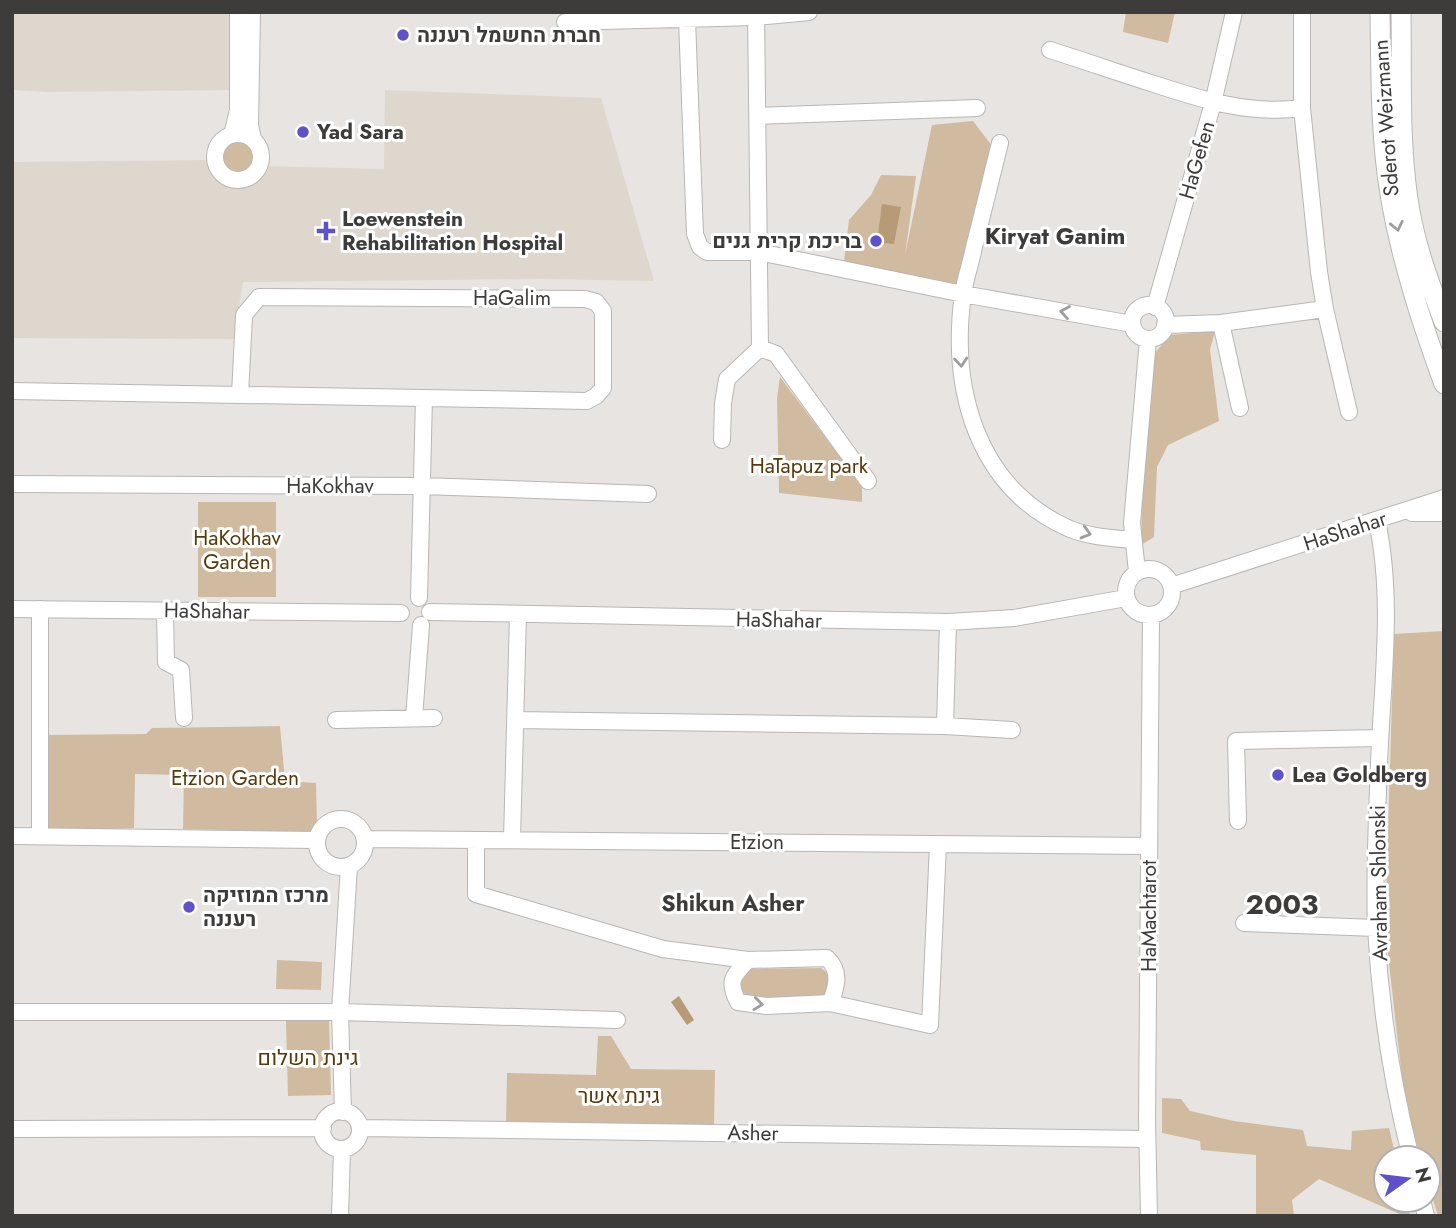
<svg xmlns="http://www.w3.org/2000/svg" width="1456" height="1228" font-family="Jost,Heebo,sans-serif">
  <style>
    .built { fill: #ded7cd }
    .green { fill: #d0bba1 }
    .water { fill: #b79a76 }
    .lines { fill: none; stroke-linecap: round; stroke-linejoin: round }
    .minor-casing { stroke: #b9b6b3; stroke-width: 18 }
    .major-casing { stroke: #b9b6b3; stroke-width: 21 }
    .minor { stroke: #fff; stroke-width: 16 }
    .major { stroke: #fff; stroke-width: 19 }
    .oneway { stroke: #9e9e9d }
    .poi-dot { fill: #5e51ca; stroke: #fff; stroke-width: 2.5 }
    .labels { text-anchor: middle; stroke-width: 6; stroke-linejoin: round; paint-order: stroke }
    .poi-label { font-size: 21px; font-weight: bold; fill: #3d3c3b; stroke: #fff; text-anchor: start }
    .street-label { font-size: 21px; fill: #3d3c3b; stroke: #fff }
    .park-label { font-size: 21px; fill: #57390a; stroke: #fff }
    .neighbourhood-label { font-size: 23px; font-weight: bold; fill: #3d3c3b; stroke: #fff }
    .district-label { font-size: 28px; font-weight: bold; fill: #3d3c3b; stroke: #fff }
  </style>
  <rect width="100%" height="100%" fill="#e7e4e1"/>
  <path class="built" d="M 12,12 L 233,12 L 231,90 L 47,92 L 12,90 Z
    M 385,90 L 601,98 L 654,281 L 541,279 L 243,282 L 234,339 L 12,338 L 12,162 L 209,160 L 230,180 L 244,183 L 260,174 L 263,166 L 384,169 Z"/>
  <path class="green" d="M 1126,12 L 1175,12 L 1168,43 L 1123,32 Z
    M 973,121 L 992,146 L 957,286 L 844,261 L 849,220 L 871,195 L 881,175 L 916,176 L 905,255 L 932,125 Z
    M223 157a15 15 0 1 1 30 0a15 15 0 1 1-30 0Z
    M 1215,331 L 1210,350 L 1219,421 L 1168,445 L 1157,467 L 1154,537 L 1141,545 L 1143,464 L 1155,353 L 1170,335 Z
    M 780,377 L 862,486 L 862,502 L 779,493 L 777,399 Z
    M 198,502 L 276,502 L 276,597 L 198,597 Z
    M 1444,631 L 1444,1216 L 1438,1216 L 1428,1183 L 1428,1158 L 1421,1158 L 1405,1104 L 1385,928 L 1394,634 Z
    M 280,726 L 285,781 L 316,783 L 317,826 L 311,832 L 183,829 L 184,775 L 135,774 L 134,828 L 45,831 L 47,735 L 146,734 L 152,728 Z
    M 277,960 L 322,962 L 321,990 L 276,989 Z
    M 821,968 L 830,975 L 831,991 L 820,998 L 759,1000 L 741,992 L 739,977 L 752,969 Z
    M 329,1020 L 331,1095 L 288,1096 L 286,1021 Z
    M 598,1036 L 611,1036 L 631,1069 L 715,1070 L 714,1127 L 506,1123 L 507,1073 L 596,1075 Z
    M 1162,1098 L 1181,1099 L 1190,1111 L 1234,1121 L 1303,1130 L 1307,1146 L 1351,1150 L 1352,1131 L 1389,1128 L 1396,1158 L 1386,1158 L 1386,1200 L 1406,1200 L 1410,1216 L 1404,1216 L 1319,1179 L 1292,1200 L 1294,1216 L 1256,1216 L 1256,1155 L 1201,1150 L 1200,1141 L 1162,1133 Z"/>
  <path class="water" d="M 882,204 L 901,207 L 894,244 L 877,242 Z
    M 679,996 L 694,1020 L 687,1025 L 671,1002 Z"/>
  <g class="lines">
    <defs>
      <path id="minor" d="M 252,12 L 250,125 L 253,139
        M 756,12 L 760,348
        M 1302,16 L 1302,108 L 1319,272 L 1325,309 L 1349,412
        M 687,19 L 695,234 L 700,247 L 707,252 L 759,252 L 963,294 L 1132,324
        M 565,22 L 756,17 L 809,12
        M 1050,50 C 1085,61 1119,73 1154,84 C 1203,100 1249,115 1302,108
        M 758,116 L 977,108
        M215 157a23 23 0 1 1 46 0a23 23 0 1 1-46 0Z
        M 232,135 L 238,110 L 238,12
        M 1000,143 C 991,178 983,213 974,247 C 971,263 965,279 963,294 C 950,388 976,488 1070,529 C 1090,537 1112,538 1133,540
        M1132 322a17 17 0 1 1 34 0a17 17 0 1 1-34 0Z
        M 1155,307 L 1213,103 L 1234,12
        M 1221,323 L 1240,408
        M 1165,325 L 1221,323 L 1325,309
        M 12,391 L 424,398 L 419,598
        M 240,395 L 244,315 L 259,297 L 585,299 L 596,302 L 603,311 L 603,388 L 596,396 L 587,401 L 424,398
        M 722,440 L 723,403 L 727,379 L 760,348 L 776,354 L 868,481
        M 12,484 L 422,486 L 648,494
        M 1412,513 L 1444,513
        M 1377,521 C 1394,600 1382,684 1379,764 C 1377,818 1374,873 1376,928 C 1380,1006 1392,1083 1411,1158
        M1126 592a23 23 0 1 1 46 0a23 23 0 1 1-46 0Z
        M 1137,572 L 1132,523 L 1148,339
        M 1171,586 L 1444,498
        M 12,609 L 401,613
        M 40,609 L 40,835
        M 165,610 L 166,662 L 181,670 L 184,718
        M 430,612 L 948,622 L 1014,618 L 1126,598
        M 414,718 L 421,625
        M 336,720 L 434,718
        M 515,720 L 945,726 L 1012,730
        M 945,726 L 948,622
        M317 843a24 24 0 1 1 48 0a24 24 0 1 1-48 0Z
        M 1238,821 L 1236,741 L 1380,738
        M 12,836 L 317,840
        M 366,839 L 1149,846
        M 476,840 L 476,894 L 663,949 L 748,960 L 827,958 C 841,971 837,987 830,1003
        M 512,840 L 518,614
        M 1244,923 L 1376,928
        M 748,960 C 733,976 727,981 738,1002 L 767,1006 L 830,1003 L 930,1025 L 938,844
        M 12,1012 L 340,1012 L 617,1020
        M322 1130a19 19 0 1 1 38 0a19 19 0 1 1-38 0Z
        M 343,1112 L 340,1012 L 349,866
        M 360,1128 L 1147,1139
        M 12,1129 L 323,1128
        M 1422,1200 L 1426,1216
        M 340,1216 L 342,1149
        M 1149,1216 L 1147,1120 L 1151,615"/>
      <path id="major" d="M 1380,12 C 1381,73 1380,134 1390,194 C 1401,260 1421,321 1444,384
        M 1401,12 C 1402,74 1399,138 1408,199 C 1414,242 1429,282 1444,322"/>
    </defs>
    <use href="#minor" class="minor-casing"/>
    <use href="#major" class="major-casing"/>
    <use href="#minor" class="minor"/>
    <use href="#major" class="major"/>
  </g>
  <defs><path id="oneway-chevron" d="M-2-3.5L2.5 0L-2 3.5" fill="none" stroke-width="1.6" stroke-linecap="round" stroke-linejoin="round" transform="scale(1.75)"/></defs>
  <g class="oneway">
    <use href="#oneway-chevron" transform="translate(1397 226) rotate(78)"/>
    <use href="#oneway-chevron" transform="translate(1065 312) rotate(-170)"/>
    <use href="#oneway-chevron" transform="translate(961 362) rotate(85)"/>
    <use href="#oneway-chevron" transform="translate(1086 533) rotate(16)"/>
    <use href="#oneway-chevron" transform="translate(758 1004) rotate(7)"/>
  </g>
  <g class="poi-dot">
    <circle cx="403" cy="35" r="7"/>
    <circle cx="303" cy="132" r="7"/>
    <path d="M322.5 220.5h7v7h7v7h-7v7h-7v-7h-7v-7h7z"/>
    <circle cx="876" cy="241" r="7"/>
    <circle cx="1278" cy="775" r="7"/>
    <circle cx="189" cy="907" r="7"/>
  </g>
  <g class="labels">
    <g class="poi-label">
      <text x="417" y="42">חברת החשמל רעננה</text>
      <text x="317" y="139">Yad Sara</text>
      <text x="342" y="226">Loewenstein<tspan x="342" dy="24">Rehabilitation Hospital</tspan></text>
      <text x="862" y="248" text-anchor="end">בריכת קרית גנים</text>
      <text x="1292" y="782">Lea Goldberg</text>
      <text x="203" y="902">מרכז המוזיקה<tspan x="203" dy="24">רעננה</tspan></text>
    </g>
    <g class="street-label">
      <text transform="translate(1386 118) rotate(-94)" y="7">Sderot Weizmann</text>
      <text transform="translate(1197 160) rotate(-74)" y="7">HaGefen</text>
      <text x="512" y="305">HaGalim</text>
      <text x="330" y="493">HaKokhav</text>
      <text transform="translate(1345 531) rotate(-18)" y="7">HaShahar</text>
      <text transform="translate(207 611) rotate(1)" y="7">HaShahar</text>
      <text transform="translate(779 620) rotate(1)" y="7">HaShahar</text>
      <text x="757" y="849">Etzion</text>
      <text transform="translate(1379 883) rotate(-91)" y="7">Avraham Shlonski</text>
      <text transform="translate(1149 916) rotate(-90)" y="7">HaMachtarot</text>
      <text transform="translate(753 1133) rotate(1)" y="7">Asher</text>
    </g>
    <g class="park-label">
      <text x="809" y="473">HaTapuz park</text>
      <text x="237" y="545">HaKokhav<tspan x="237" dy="24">Garden</tspan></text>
      <text x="235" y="785">Etzion Garden</text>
      <text x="308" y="1065">גינת השלום</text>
      <text x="619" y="1103">גינת אשר</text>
    </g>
    <g class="neighbourhood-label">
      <text x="1055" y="244">Kiryat Ganim</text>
      <text x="733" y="911">Shikun Asher</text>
    </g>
    <g class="district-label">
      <text x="1282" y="914">2003</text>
    </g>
  </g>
  <rect width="1456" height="1228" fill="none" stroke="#3d3c3b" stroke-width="28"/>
  <g transform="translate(1407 1179) rotate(76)"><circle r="33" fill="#ffffff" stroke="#b1b1b1" stroke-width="2"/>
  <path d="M0-5L12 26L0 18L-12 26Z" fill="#5e51ca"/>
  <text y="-10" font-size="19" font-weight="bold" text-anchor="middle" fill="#3d3c3b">N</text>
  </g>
</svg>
